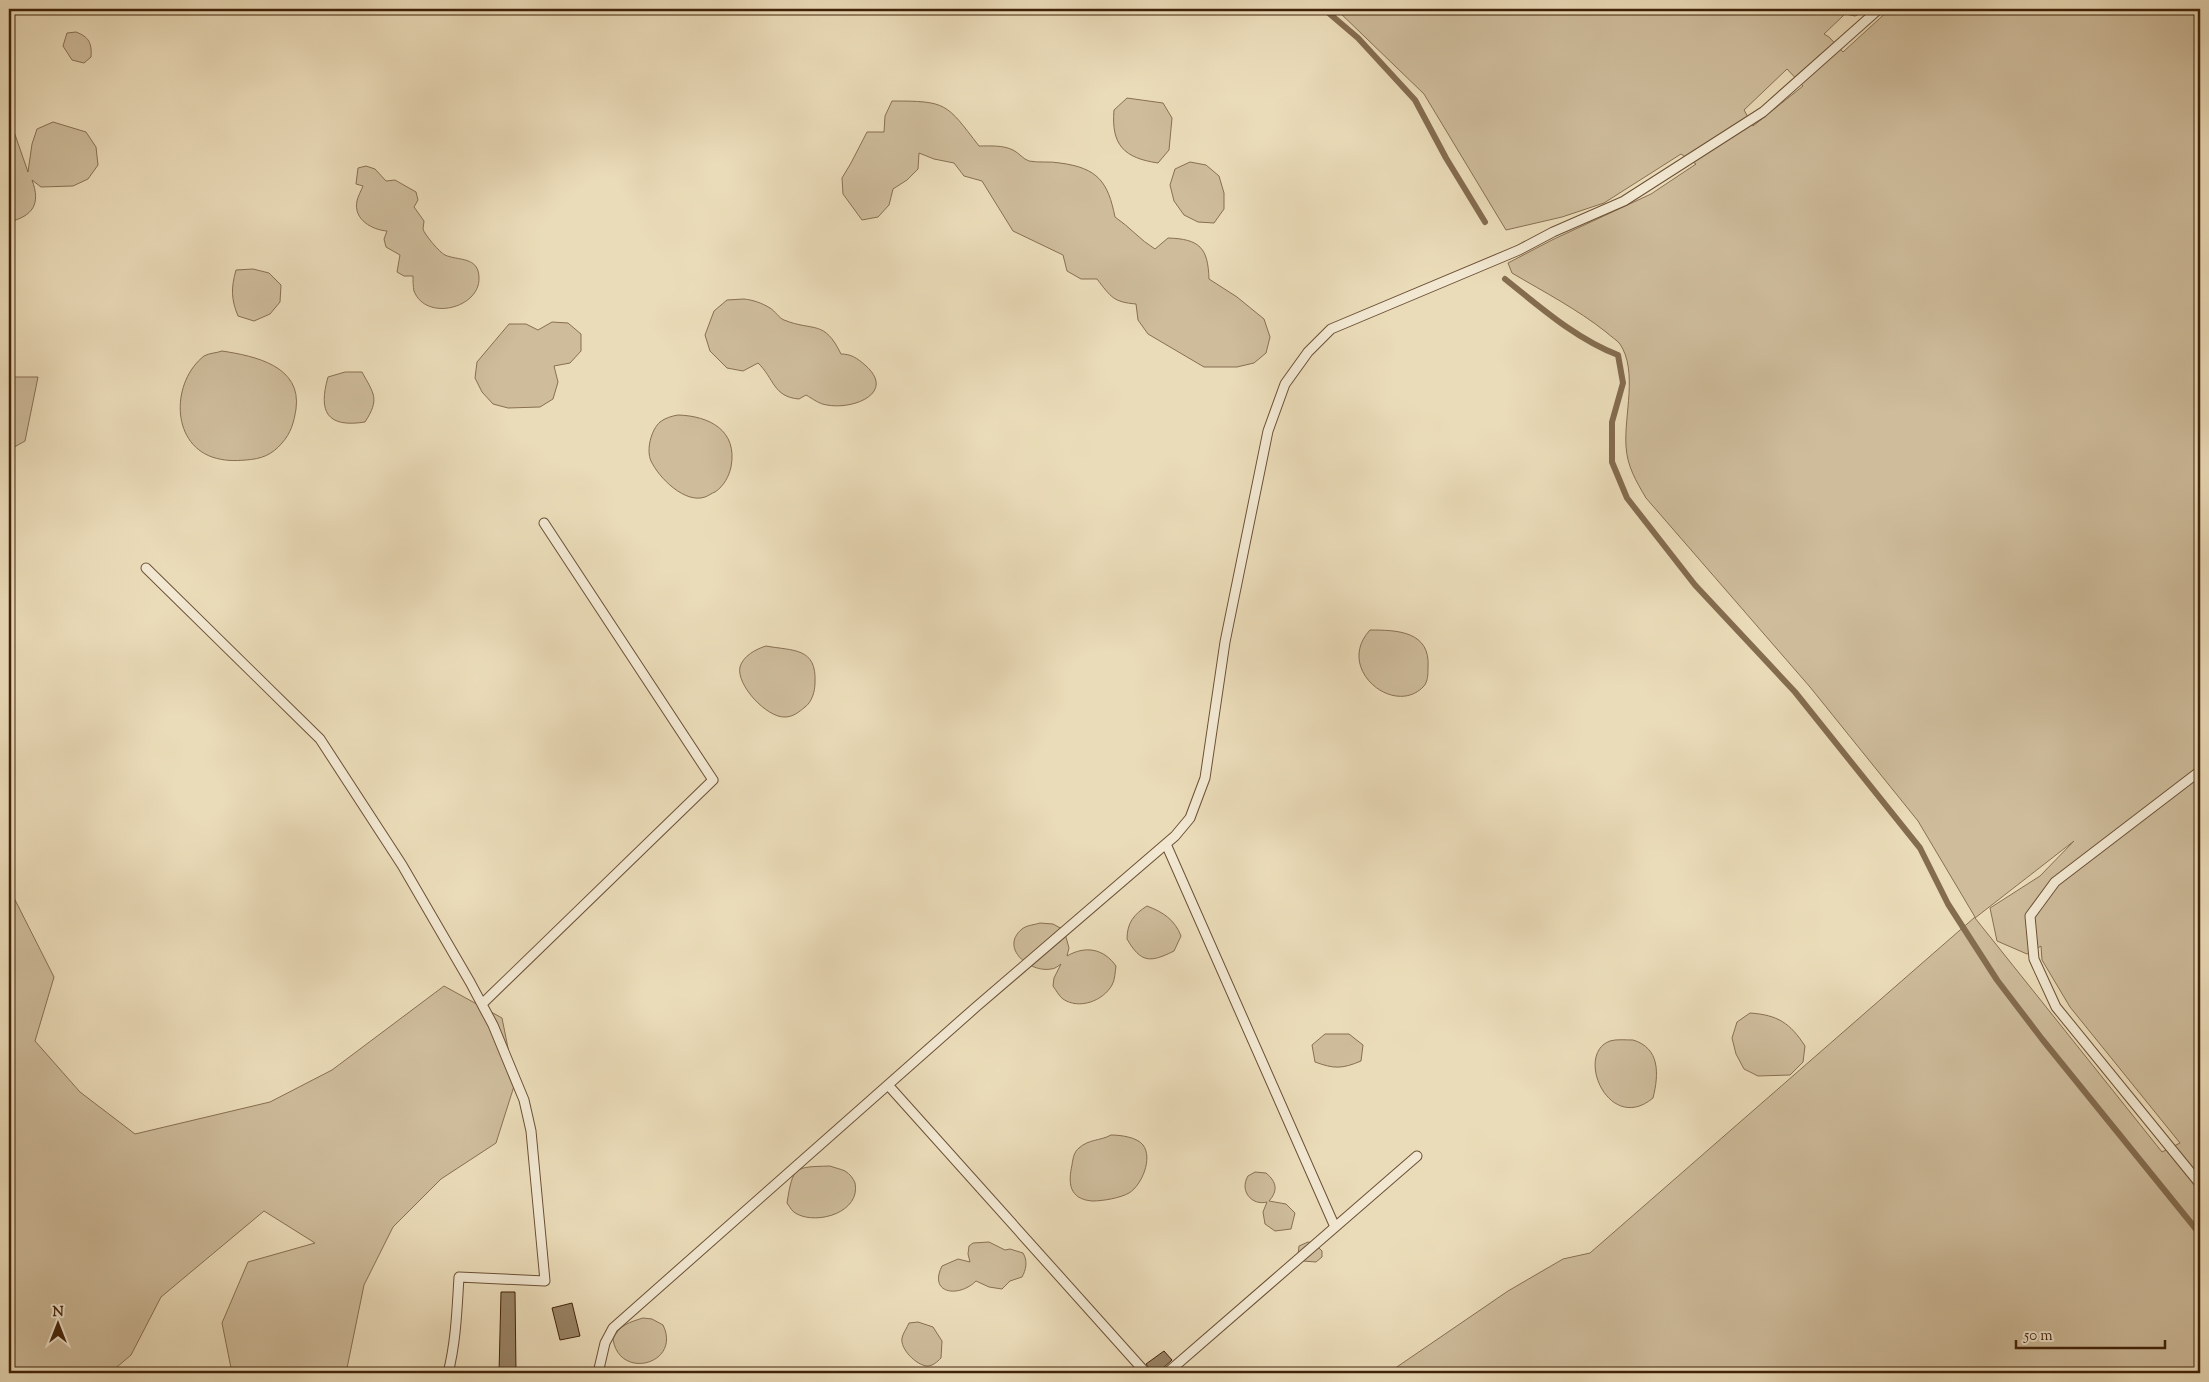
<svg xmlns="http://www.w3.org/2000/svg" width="2209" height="1382" font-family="'Sorts Mill Goudy',serif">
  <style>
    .green { fill: #cebc9b; stroke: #886f52; fill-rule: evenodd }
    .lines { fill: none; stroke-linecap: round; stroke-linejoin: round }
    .stream { stroke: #846c4f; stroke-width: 6 }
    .building { fill: #998365; stroke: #412209 }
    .lane-casing { stroke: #6c5035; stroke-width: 11 }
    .lane { stroke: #f2e8d2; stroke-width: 9 }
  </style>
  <rect width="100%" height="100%" fill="#ebdcb9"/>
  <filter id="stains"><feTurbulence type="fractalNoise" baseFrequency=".004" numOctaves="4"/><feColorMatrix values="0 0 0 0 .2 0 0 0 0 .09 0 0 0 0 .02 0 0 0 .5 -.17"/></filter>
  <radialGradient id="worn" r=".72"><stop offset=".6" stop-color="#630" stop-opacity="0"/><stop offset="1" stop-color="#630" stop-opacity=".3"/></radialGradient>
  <path class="green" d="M 1336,9 L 1871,9 L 1855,16 L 1845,14 L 1824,34 L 1829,37 L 1843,52 L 1890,9 L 2200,9 L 2200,782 L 2198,785 L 2200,784 L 2200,1373 L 1388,1373 L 1508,1291 L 1563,1259 L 1590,1253 L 1975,917 L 1918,821 L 1810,687 L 1646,498 C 1636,481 1627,466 1626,446 C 1624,415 1638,371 1620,344 C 1617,340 1610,336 1606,332 C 1577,309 1544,292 1512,273 L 1508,263 L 1552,240 L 1651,194 L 1696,164 L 1681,154 L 1604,203 L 1562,217 L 1506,230 L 1424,94 ZM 1787,69 L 1803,86 L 1753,126 L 1744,110 ZM 2074,841 L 2040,876 L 1990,908 L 1997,941 L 2027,954 L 2041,946 L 2042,960 L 2070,1007 L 2180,1143 L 2162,1152 L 1975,918 Z
    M 76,32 C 89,37 92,43 91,57 L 84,63 L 72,60 L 63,46 L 67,33 Z
    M 1127,98 L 1163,103 L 1172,118 L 1169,150 L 1158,163 C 1124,158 1111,145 1114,110 Z
    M 892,101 C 947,101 946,103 979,146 C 990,146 1003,145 1013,150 C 1019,153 1023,159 1029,161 C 1039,163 1050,161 1060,163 C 1098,168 1108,182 1115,217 C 1130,227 1140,240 1155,249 L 1168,238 C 1200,239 1208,248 1209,279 L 1237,297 L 1264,319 L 1270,337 L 1266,353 L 1254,363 L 1237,367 L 1204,367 L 1148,334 L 1138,320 L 1136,304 C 1113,302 1111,297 1097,279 L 1081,279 L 1067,271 L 1063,255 L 1013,231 L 982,181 L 964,176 L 954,163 L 934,159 L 919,153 L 918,169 L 907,180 L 893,189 L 889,205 L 878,217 L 862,220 L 843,194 L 842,178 L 851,163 L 867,132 L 884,132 L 885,116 Z
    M 53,122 L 86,132 L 96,147 L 98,165 L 88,179 L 73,186 L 41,187 L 32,180 C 41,204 33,216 9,222 L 9,124 L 12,126 L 28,172 L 32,144 L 37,129 Z
    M 1190,162 L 1206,165 L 1219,176 L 1224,193 L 1224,209 L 1214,223 L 1198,222 L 1184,215 L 1174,201 L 1170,185 L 1175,169 Z
    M 366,166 L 375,169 L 386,181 L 395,180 L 416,192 L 418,200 L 414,207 L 424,221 C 424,224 423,226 423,229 C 424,234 440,253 445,255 C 458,261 479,256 479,278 C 480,308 426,322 414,291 C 413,287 413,280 413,276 L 404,276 L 397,272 L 400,255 L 386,247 L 384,239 L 387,231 C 373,230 353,220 357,201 C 358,196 361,191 363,186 L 356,184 L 358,168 Z
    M 253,269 L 269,273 L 281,285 L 280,302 L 270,314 L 254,321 L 238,316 C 231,299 231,288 236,270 Z
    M 744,299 C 753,300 762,303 770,308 C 775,311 779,318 784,320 C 814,332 824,319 841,354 C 851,354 857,358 865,365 C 897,393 853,410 827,405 C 819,404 813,399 806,395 L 799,399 C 773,397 774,378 758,363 L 743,371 L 727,368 L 710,351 L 705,335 L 714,311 L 727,300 Z
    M 552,322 L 568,323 L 581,334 L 581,351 L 570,363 L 554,366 L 558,382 L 553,399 L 540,407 L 508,408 L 493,404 L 482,392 L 475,378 L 477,362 L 509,324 L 526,324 L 538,330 Z
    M 222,351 C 255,356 302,366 296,409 C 294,422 291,433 282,443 C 272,455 261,459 246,460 C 234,461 224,461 212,457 C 170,442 172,381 204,356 C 209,353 217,353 222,351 Z
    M 345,372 L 362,372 C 374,394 380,399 365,422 C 327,428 318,412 328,377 Z
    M 9,377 L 38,377 L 25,441 L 9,450 Z
    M 678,415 C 709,416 738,430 731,467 C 729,476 724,486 715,492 C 712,493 708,496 705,497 C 685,504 659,478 651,461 C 646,450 651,430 660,422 C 665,418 672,416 678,415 Z
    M 1370,630 C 1397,630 1431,631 1428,668 C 1428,674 1428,681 1424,686 C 1395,718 1334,669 1370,630 Z
    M 766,646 C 793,651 817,647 815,683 C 815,691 812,702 805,707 C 799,712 793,717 785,717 C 767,718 736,685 740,667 C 743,656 756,649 766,646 Z
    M 9,888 L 54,977 L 35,1041 L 80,1092 L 135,1134 L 270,1102 L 332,1070 L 444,986 L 502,1018 L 515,1083 L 496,1143 L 441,1179 L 393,1227 L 364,1285 L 346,1373 L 232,1373 L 222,1323 L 248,1262 L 315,1243 L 264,1211 L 161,1297 L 131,1355 L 110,1373 L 9,1373 Z
    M 1147,906 C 1163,912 1175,920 1181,936 L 1174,951 C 1150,963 1141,963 1127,939 C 1127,923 1134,914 1147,906 Z
    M 1040,923 L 1053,924 L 1064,930 L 1069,948 L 1067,956 C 1086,945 1104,949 1116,966 C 1115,972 1115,980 1112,985 C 1103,1001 1079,1010 1063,999 C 1059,996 1056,990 1053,986 L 1054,978 L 1061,964 C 1058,966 1055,969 1051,969 C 1030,973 999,948 1022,929 C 1027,925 1034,925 1040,923 Z
    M 1750,1013 C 1778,1015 1790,1023 1805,1046 L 1803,1062 L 1790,1075 L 1758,1076 L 1744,1069 L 1736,1054 L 1732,1038 L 1737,1022 Z
    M 1325,1034 L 1349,1034 L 1363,1045 L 1361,1061 C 1342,1069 1334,1069 1315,1062 L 1312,1045 Z
    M 1633,1040 C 1660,1048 1659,1074 1653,1098 C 1609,1135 1574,1054 1610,1041 C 1616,1039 1626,1040 1633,1040 Z
    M 1111,1135 C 1120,1135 1137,1137 1143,1145 C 1153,1158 1142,1185 1129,1193 C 1120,1198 1103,1201 1092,1201 C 1069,1199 1068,1183 1072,1165 C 1073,1158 1074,1152 1079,1148 C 1089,1139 1100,1141 1111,1135 Z
    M 830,1166 C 835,1168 841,1169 845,1171 C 850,1174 853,1178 855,1183 C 861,1212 818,1225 797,1214 C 792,1212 790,1207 787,1203 C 793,1166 794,1167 830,1166 Z
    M 1255,1172 L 1266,1173 C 1277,1182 1278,1191 1269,1201 L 1286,1204 L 1295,1213 L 1291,1229 L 1275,1231 L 1265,1224 L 1263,1212 L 1267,1202 C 1252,1206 1239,1191 1248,1176 Z
    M 989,1242 L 1005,1250 L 1010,1249 L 1023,1253 C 1028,1261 1026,1270 1022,1277 L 1010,1281 L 1002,1289 L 989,1287 L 976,1281 C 959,1298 928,1294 942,1266 L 958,1259 L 970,1262 L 968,1254 L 969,1246 L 973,1243 Z
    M 1308,1242 L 1314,1243 L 1322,1251 L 1322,1257 L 1316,1262 L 1303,1261 L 1298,1255 L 1299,1246 Z
    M 643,1318 L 652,1319 L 663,1325 C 682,1364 619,1381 613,1339 C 619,1325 630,1322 643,1318 Z
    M 918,1322 L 933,1327 L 942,1341 L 941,1358 C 937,1362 933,1366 927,1366 C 916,1365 900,1349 902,1338 C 903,1333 907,1328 909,1323 Z"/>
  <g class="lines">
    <path class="stream" d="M 1324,9 L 1358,38 L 1415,100 L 1446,158 L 1485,222
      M 1505,279 C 1540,307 1576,339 1618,355 L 1623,383 L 1612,422 L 1612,462 L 1627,498 L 1695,585 L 1795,692 L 1920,848 L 1948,904 L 1997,980 L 2042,1039 L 2200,1234"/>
  </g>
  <path class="building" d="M 501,1292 L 515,1292 L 516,1373 L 499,1373 Z
    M 572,1303 L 580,1336 L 560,1340 L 552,1308 Z
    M 1164,1351 L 1172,1360 L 1163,1368 L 1161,1373 L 1152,1373 L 1146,1364 Z"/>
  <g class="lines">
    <defs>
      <path id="lane" d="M 146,568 L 320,739 L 402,865 L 470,982 L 493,1025 L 524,1100 L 531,1131 L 545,1281 L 459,1277 C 457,1309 456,1342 448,1373
        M 2200,771 L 2055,882 L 2030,916 L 2034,959 L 2056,1007 L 2200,1184
        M 1166,844 L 1335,1227
        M 482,1004 L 713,780 L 544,523
        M 888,1085 L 1146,1373
        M 598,1373 L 605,1343 L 613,1328 L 976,1007 L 1175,836 L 1190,818 L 1205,778 L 1225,642 L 1268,431 L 1285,384 L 1308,352 L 1331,329 L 1519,250 L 1553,232 L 1624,201 L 1763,112 L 1879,9
        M 1167,1373 L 1417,1156"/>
    </defs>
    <use href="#lane" class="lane-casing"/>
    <use href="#lane" class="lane"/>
  </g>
  <rect width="2209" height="1382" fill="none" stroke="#ebdcb9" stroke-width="30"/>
  <rect x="10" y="10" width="2189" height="1362" fill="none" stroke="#412209" stroke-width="2.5"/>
  <rect x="15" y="15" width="2179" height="1352" fill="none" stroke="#412209"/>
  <g transform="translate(58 1324)" stroke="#f2e8d2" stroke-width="4" paint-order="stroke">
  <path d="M0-4L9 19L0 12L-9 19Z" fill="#412209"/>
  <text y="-8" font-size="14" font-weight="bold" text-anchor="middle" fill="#412209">N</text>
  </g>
  <path d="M2016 1340v8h149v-8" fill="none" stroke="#412209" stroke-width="2.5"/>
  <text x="2024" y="1340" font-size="15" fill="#412209" stroke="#f2e8d2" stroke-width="4" paint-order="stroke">50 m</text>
  <rect width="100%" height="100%" filter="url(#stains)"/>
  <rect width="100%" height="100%" fill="url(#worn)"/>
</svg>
